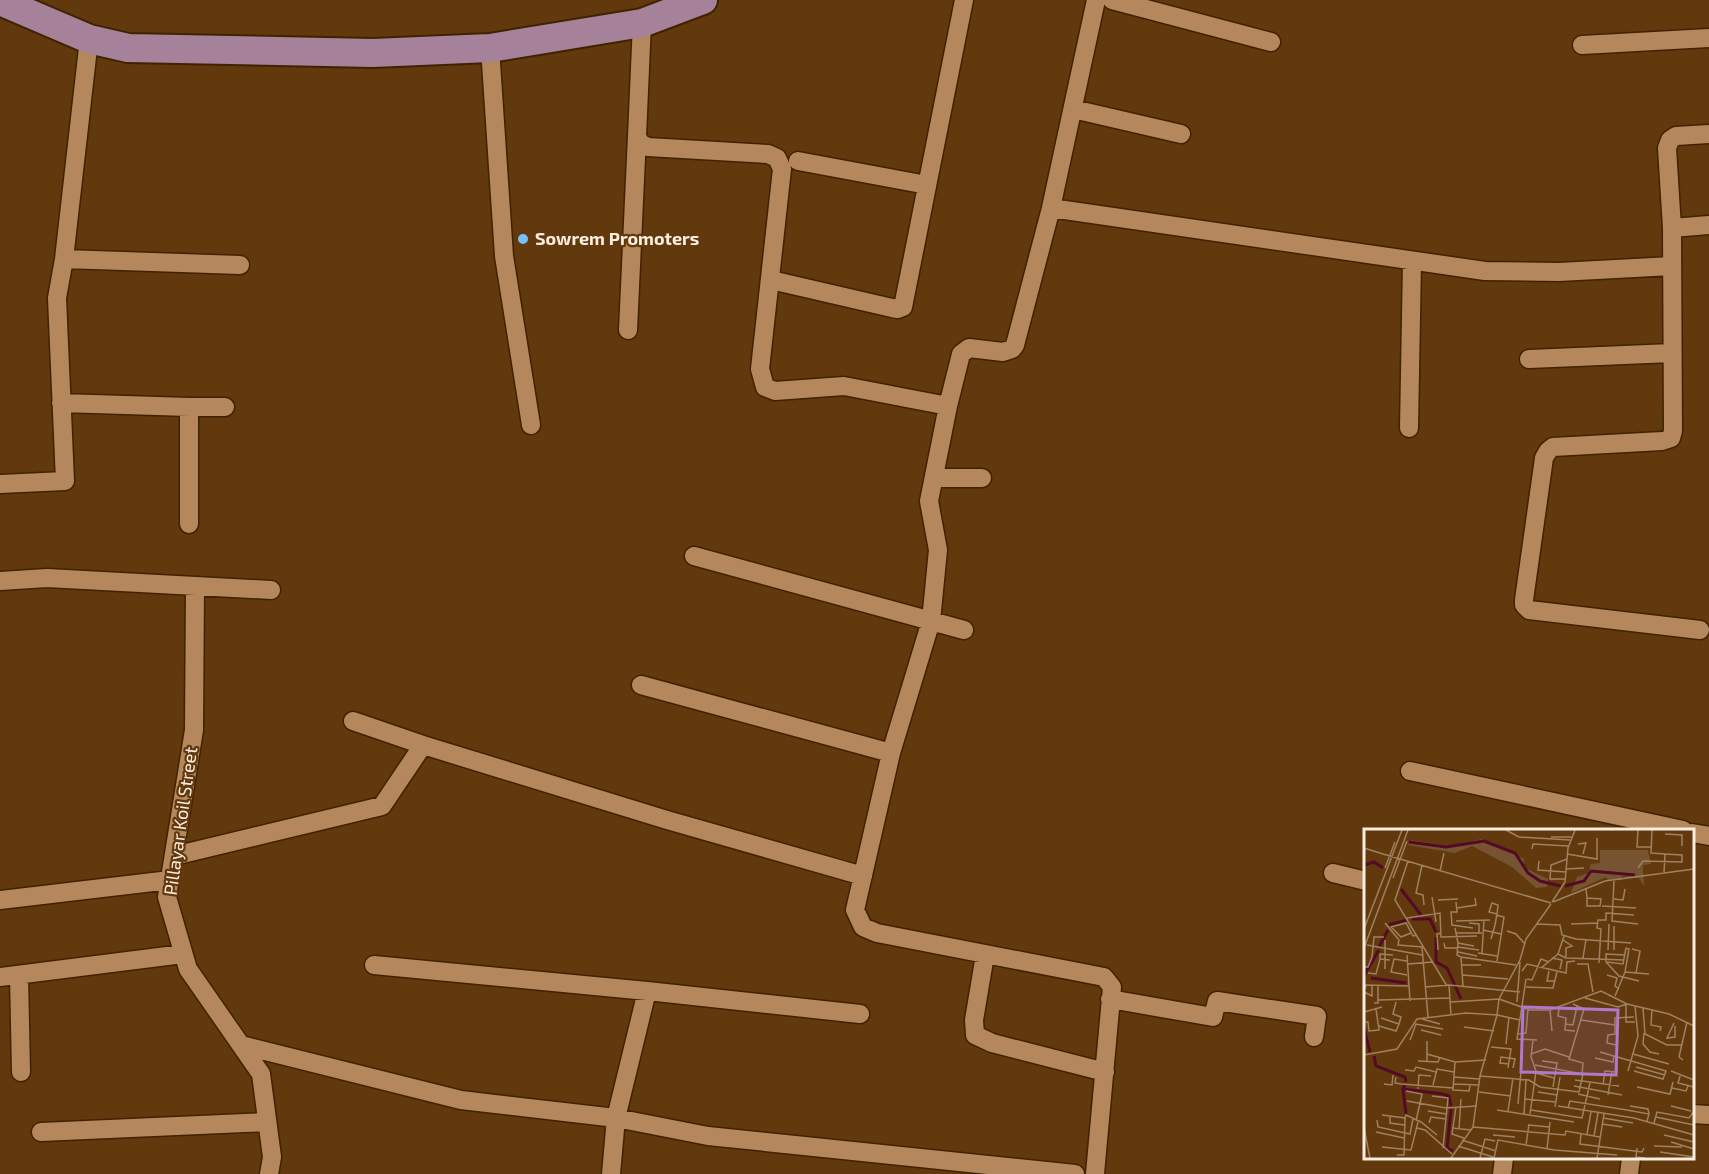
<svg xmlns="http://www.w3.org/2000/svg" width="1709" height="1174" font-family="'Exo 2',sans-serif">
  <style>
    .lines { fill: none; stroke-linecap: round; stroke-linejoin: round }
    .minor-casing { stroke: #402201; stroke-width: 21 }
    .primary-casing { stroke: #402201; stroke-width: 32 }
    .minor { stroke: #b4875d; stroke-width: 18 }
    .primary { stroke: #a5819a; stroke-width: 28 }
    .poi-dot { fill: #78bff7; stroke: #61390c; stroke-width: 2 }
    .labels { text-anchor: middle; stroke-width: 4.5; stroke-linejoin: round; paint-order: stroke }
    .poi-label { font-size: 18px; font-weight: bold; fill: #fcede0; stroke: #61390c; text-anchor: start }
    .street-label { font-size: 18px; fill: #fcede0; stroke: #61390c }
    .inset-river { fill: none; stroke: #540927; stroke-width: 3 }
    .inset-road { fill: none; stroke: #9f8161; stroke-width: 1.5 }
    .view { fill: #af79cc; fill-opacity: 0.15; stroke: #af79cc; stroke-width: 3 }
    .inset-edge { fill: none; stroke: #fcede0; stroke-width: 3 }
  </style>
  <rect width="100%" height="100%" fill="#61390c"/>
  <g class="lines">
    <defs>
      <path id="minor" d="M 1112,0 L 1271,42
        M 642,23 L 637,136 L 640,143 L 648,147 L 768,154 L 777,158 L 782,169 L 760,369 L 765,387 L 775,391 L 844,386 L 948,406
        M 1582,45 L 1709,38
        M 490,48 L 504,256 L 531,425
        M 1073,109 L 1181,134
        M 798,161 L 927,185
        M 1051,208 L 1485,271 L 1559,272 L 1672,266
        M 1672,228 L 1709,225
        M 64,259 L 240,265
        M 771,280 L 892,308 L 898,309 L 903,307 L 964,0
        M 628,330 L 637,136
        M 1529,359 L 1672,353
        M 61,403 L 189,407 L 225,407
        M 1409,428 L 1412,262
        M 934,478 L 982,478
        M 0,484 L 65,481 L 57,298 L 64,259 L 89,39
        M 189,524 L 189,407
        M 694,556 L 964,630
        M 0,581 L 47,578 L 271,590
        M 195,586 L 194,730 L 167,897 L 188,969 L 261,1074 L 272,1157 L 269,1174
        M 1700,630 L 1529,610 L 1524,605 L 1524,600 L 1544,458 L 1548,451 L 1553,447 L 1662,441 L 1671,438 L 1673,431 L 1672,228 L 1667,148 L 1670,140 L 1676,136 L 1709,134
        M 641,685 L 891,753
        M 353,721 L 423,745
        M 1410,771 L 1683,830
        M 1692,833 L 1709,836
        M 174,856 L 382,806 L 423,745 L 667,820 L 863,876
        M 1333,873 L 1366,881
        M 0,900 L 170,880
        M 985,955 L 974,1020 L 975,1035 L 992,1043 L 1105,1072
        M 374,965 L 647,991 L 616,1118 L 611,1174
        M 19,975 L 21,1072
        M 0,977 L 183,954
        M 647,991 L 860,1014
        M 1110,999 L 1213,1017 L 1217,1001 L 1317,1016 L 1314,1037
        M 241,1045 L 461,1100 L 616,1118 L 708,1136 L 1075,1174
        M 1692,1114 L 1709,1115
        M 41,1132 L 267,1122
        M 1095,1174 L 1112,987 L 1104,977 L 877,933 L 863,927 L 855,910 L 891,753 L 931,621 L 938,550 L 929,501 L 948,406 L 961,354 L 969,348 L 1003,352 L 1012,349 L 1015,345 L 1051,208 L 1096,0
        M 1502,1174 L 1504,1158
        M 1629,1174 L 1631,1158"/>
      <path id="primary" d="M 0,1 L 89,39 L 128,48 L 373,53 L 490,48 L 642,23 L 703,0"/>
    </defs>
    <use href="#minor" class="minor-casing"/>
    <use href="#primary" class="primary-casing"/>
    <use href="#minor" class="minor"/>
    <use href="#primary" class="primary"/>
  </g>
  <circle class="poi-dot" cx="523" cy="239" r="6"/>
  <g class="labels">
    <g class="poi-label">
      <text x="535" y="245">Sowrem Promoters</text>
    </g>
    <g class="street-label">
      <text transform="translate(181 821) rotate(-82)" y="6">Pillayar Koil Street</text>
    </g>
  </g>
  <g transform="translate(1364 829)">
    <rect width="330" height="330" fill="#61390c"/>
    <path d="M 118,10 L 160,30 L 159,38 L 184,50 L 183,58 L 172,59 L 148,38 L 108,17 L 91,24 L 44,16 L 46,11 L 85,17 ZM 236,21 L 284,21 L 287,35 L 279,36 L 280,57 L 275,49 L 258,47 L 257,51 L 244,51 L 242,48 L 207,64 L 213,48 L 224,44 L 227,35 L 236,34 Z" fill="#765331"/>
    <path class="inset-river" d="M 45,13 L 82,18 L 120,12 L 151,24 L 164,44 L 176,52 L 197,57M 0,36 L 10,33 L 19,39M 201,57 L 220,52 L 227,42 L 271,46M 37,60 L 57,86M 48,90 L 66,90 L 72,103M 25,96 L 43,91M 72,108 L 72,133 L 83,139 L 97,170M 15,118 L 24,101M 0,146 L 15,121M 7,149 L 42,154M 0,199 L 6,223M 10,227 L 12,237 L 41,248 L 42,253M 41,255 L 39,260 L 79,265 L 85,267 L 87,277M 39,261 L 42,285M 87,280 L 83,319 L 89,322"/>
    <path class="inset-road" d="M 142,1 L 155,8 L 206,11M 274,1 L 273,18 L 287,18M 288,1 L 287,24 L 301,25 L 300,44M 301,5 L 318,6 L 318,17M 187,8 L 208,8M 214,15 L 222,14 L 219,25M 0,19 L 19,25M 168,20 L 169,15 L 204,17M 19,25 L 187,74M 203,25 L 233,30 L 233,9M 44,32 L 31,71 L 83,157M 175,32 L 174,41 L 202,43M 58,36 L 52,64 L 59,66 L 60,76M 21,39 L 31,13M 274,39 L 279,32 L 318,33 L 318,26 L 301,25M 202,40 L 220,39M 76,42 L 80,24M 29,49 L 43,12M 202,50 L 186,50 L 187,36 L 203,30M 250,52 L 248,92 L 274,95M 222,60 L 223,69 L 237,70 L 236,77 L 223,77 L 223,69M 68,68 L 72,93M 250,70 L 259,71 L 261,60M 74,71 L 94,70M 92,73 L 93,83 L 87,83 L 88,96 L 109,99M 188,73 L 201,53 L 204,19 L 211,1M 189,73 L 241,52 L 330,40M 238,77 L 272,79M 93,79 L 112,76 L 111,69M 132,86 L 140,88 L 133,132M 43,89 L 76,84 L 77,108 L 113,107M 92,92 L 126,91M 21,94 L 35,111 L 34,116 L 59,118M 105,94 L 115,95 L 115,104M 173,95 L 196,96 L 198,106 L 212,110 L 267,114M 207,95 L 234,94M 250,97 L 250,121M 91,99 L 94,114 L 110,117M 0,100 L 38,1M 119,101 L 137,105M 143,102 L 152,105 L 160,114M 47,104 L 37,108 L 27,98 L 42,94 L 49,107 L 53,106M 92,104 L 118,104M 127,110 L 131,96 L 133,85 L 134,76 L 128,74 L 125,83 L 133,85M 199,111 L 208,117 L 202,119 L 202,128M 80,114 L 81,119 L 94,119M 94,114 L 93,126 L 97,128 L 152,136M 3,116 L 58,126M 58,118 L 64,188M 94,118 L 115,121M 0,119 L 44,1M 268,120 L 276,122 L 272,144M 74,121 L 73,105 L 77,104M 244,121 L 245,95M 94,123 L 113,127M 114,124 L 133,127M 118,124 L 120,91M 194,125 L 202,129 L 260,131M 43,126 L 46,172M 261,126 L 242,125 L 242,133 L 255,147 L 275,152M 97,128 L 99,157M 188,129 L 198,131 L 196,140M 219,129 L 222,110M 16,130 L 16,125 L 29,126M 242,133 L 259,135 L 262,119M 235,134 L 237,100 L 233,99 L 234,91 L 242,91 L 242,84 L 270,86M 44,135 L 68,133M 213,135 L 224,135 L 229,163M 97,136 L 117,136M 0,138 L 4,138 L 8,128 L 10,108 L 20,108M 177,139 L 194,125 L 200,107M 21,140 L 21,111M 158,142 L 163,135 L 202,144 L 203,133 L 211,132M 185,142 L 183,152 L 191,152M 261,143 L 285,145M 4,144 L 12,145 L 16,130 L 26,131M 43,146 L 27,143 L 30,130 L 43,132M 99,146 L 144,150M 243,146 L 253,149 L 251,157 L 255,160M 162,150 L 153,210 L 173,211M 163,150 L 168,151 L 177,130 L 185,133M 85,156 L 87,186M 61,158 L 85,156 L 156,163M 162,158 L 189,159 L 193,143M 1,160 L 2,156 L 45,157M 0,163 L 8,167 L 8,157M 251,167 L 261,143 L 265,120 L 262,119M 221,169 L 254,178 L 263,175M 135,170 L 166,181 L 186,181 L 237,162 L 263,175 L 305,185 L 330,197M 14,171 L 86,169M 87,173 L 135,170M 153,173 L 156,133M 10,174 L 14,174 L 14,157M 209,175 L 220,180 L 205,230 L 219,234 L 218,245M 262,176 L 262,193 L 271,193M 279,179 L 281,205 L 303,216 L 318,216M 195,180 L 194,187 L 202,189 L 201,201 L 211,202M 186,181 L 188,202M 288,181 L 287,196 L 297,198 L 296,202M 0,183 L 18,178M 17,189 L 35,195 L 37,188 L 29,185 L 32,173M 58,190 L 76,195M 217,191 L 251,196M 0,193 L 4,193 L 5,202 L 15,201 L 12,180M 310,194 L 303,209 L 311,208 L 311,197M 201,195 L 209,196 L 213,177M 15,197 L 32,202 L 35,195M 100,198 L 130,202M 57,201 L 77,206M 280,204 L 279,215 L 286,223 L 295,225M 153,205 L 162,204 L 164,180M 46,211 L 52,195 L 79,200M 142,215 L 145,188M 252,216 L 243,214 L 244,206 L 251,205 L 251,189 L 270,188M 127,218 L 147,220 L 144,239M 236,223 L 302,242 L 299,250 L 270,242M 63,225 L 91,233 L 122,231M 167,225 L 181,220 L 205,228M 269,225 L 305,235M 0,226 L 33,220 L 53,190 L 102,184 L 133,186 L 135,170 L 156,131 L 162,110 L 187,75M 231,229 L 249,233 L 250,227M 319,231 L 315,228 L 323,193M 54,232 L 74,233 L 76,228M 178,232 L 193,234 L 189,258M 63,233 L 63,212M 91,233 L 89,261 L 105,262 L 106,256M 145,235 L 136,234 L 137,228 L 151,230 L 149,239M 272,238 L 301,246M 41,241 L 50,242 L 52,238 L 72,243M 264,242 L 274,207 L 271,177M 307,242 L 330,251M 172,244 L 190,249M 116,247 L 165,251 L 176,258 L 215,263 L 219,245 L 171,236M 316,247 L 314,254 L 330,258M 32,248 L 31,254 L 37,255 L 89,259M 90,248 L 115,250M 211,251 L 255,257M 20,255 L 28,256 L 29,246M 90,255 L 115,256M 69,256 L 73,240 L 90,243M 239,256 L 241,242 L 253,243 L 253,237M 210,257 L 258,266M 273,258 L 306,265 L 309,253M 308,259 L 322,262 L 324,257M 54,260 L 55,246 L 67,247M 42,262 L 58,265 L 52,292M 115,263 L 147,267M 174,263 L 193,266M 214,265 L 236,270M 244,266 L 248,242M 68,267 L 84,269 L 79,319M 160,270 L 192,273M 43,272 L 82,279 L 113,277M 154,275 L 157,243M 194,277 L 270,289 L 330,306M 266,277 L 284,280 L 285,285M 307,277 L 327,282M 92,278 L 88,305 L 100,309M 191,278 L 196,248M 204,279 L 206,272 L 263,281 L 285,285 L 283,292M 133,281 L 210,293M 167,281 L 218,289 L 226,254M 64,282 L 82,285M 144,282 L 149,249M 160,285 L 162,251M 166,285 L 172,242 L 167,228 L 169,211M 18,286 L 41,289 L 40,326 L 33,326M 26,288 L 26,294 L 40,296M 292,288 L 330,296M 41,289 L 42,286 L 57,293 L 73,306M 239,289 L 269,294M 13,291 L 14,298 L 46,305 L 49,290M 65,294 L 67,288 L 82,290M 290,294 L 293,283 L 325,289 L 330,282M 238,295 L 258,298M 165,296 L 185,298M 109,298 L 201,306 L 202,302 L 236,308M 0,299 L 6,329M 53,299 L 61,301 L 88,325M 88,299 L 107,301M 95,300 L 97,270M 12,303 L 40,309M 217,304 L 216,315 L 278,323 L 280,319M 223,305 L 227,283M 129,306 L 151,308M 300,306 L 330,313M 230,307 L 234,284M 98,311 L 132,322M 307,313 L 330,320M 162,316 L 165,295M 94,317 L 129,328M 290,317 L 318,318M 18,318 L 47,321 L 54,293M 273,319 L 272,328 L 281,329M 183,320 L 186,293M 296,323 L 330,328M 87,329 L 109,298 L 116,247 L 133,186 L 156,191M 116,329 L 121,310 L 131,312M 130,329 L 134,311 L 190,321 L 253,326M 233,329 L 240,285"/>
    <path class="view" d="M 159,178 L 254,181 L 252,246 L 157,243 Z"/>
    <rect width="330" height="330" class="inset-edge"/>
  </g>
</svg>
